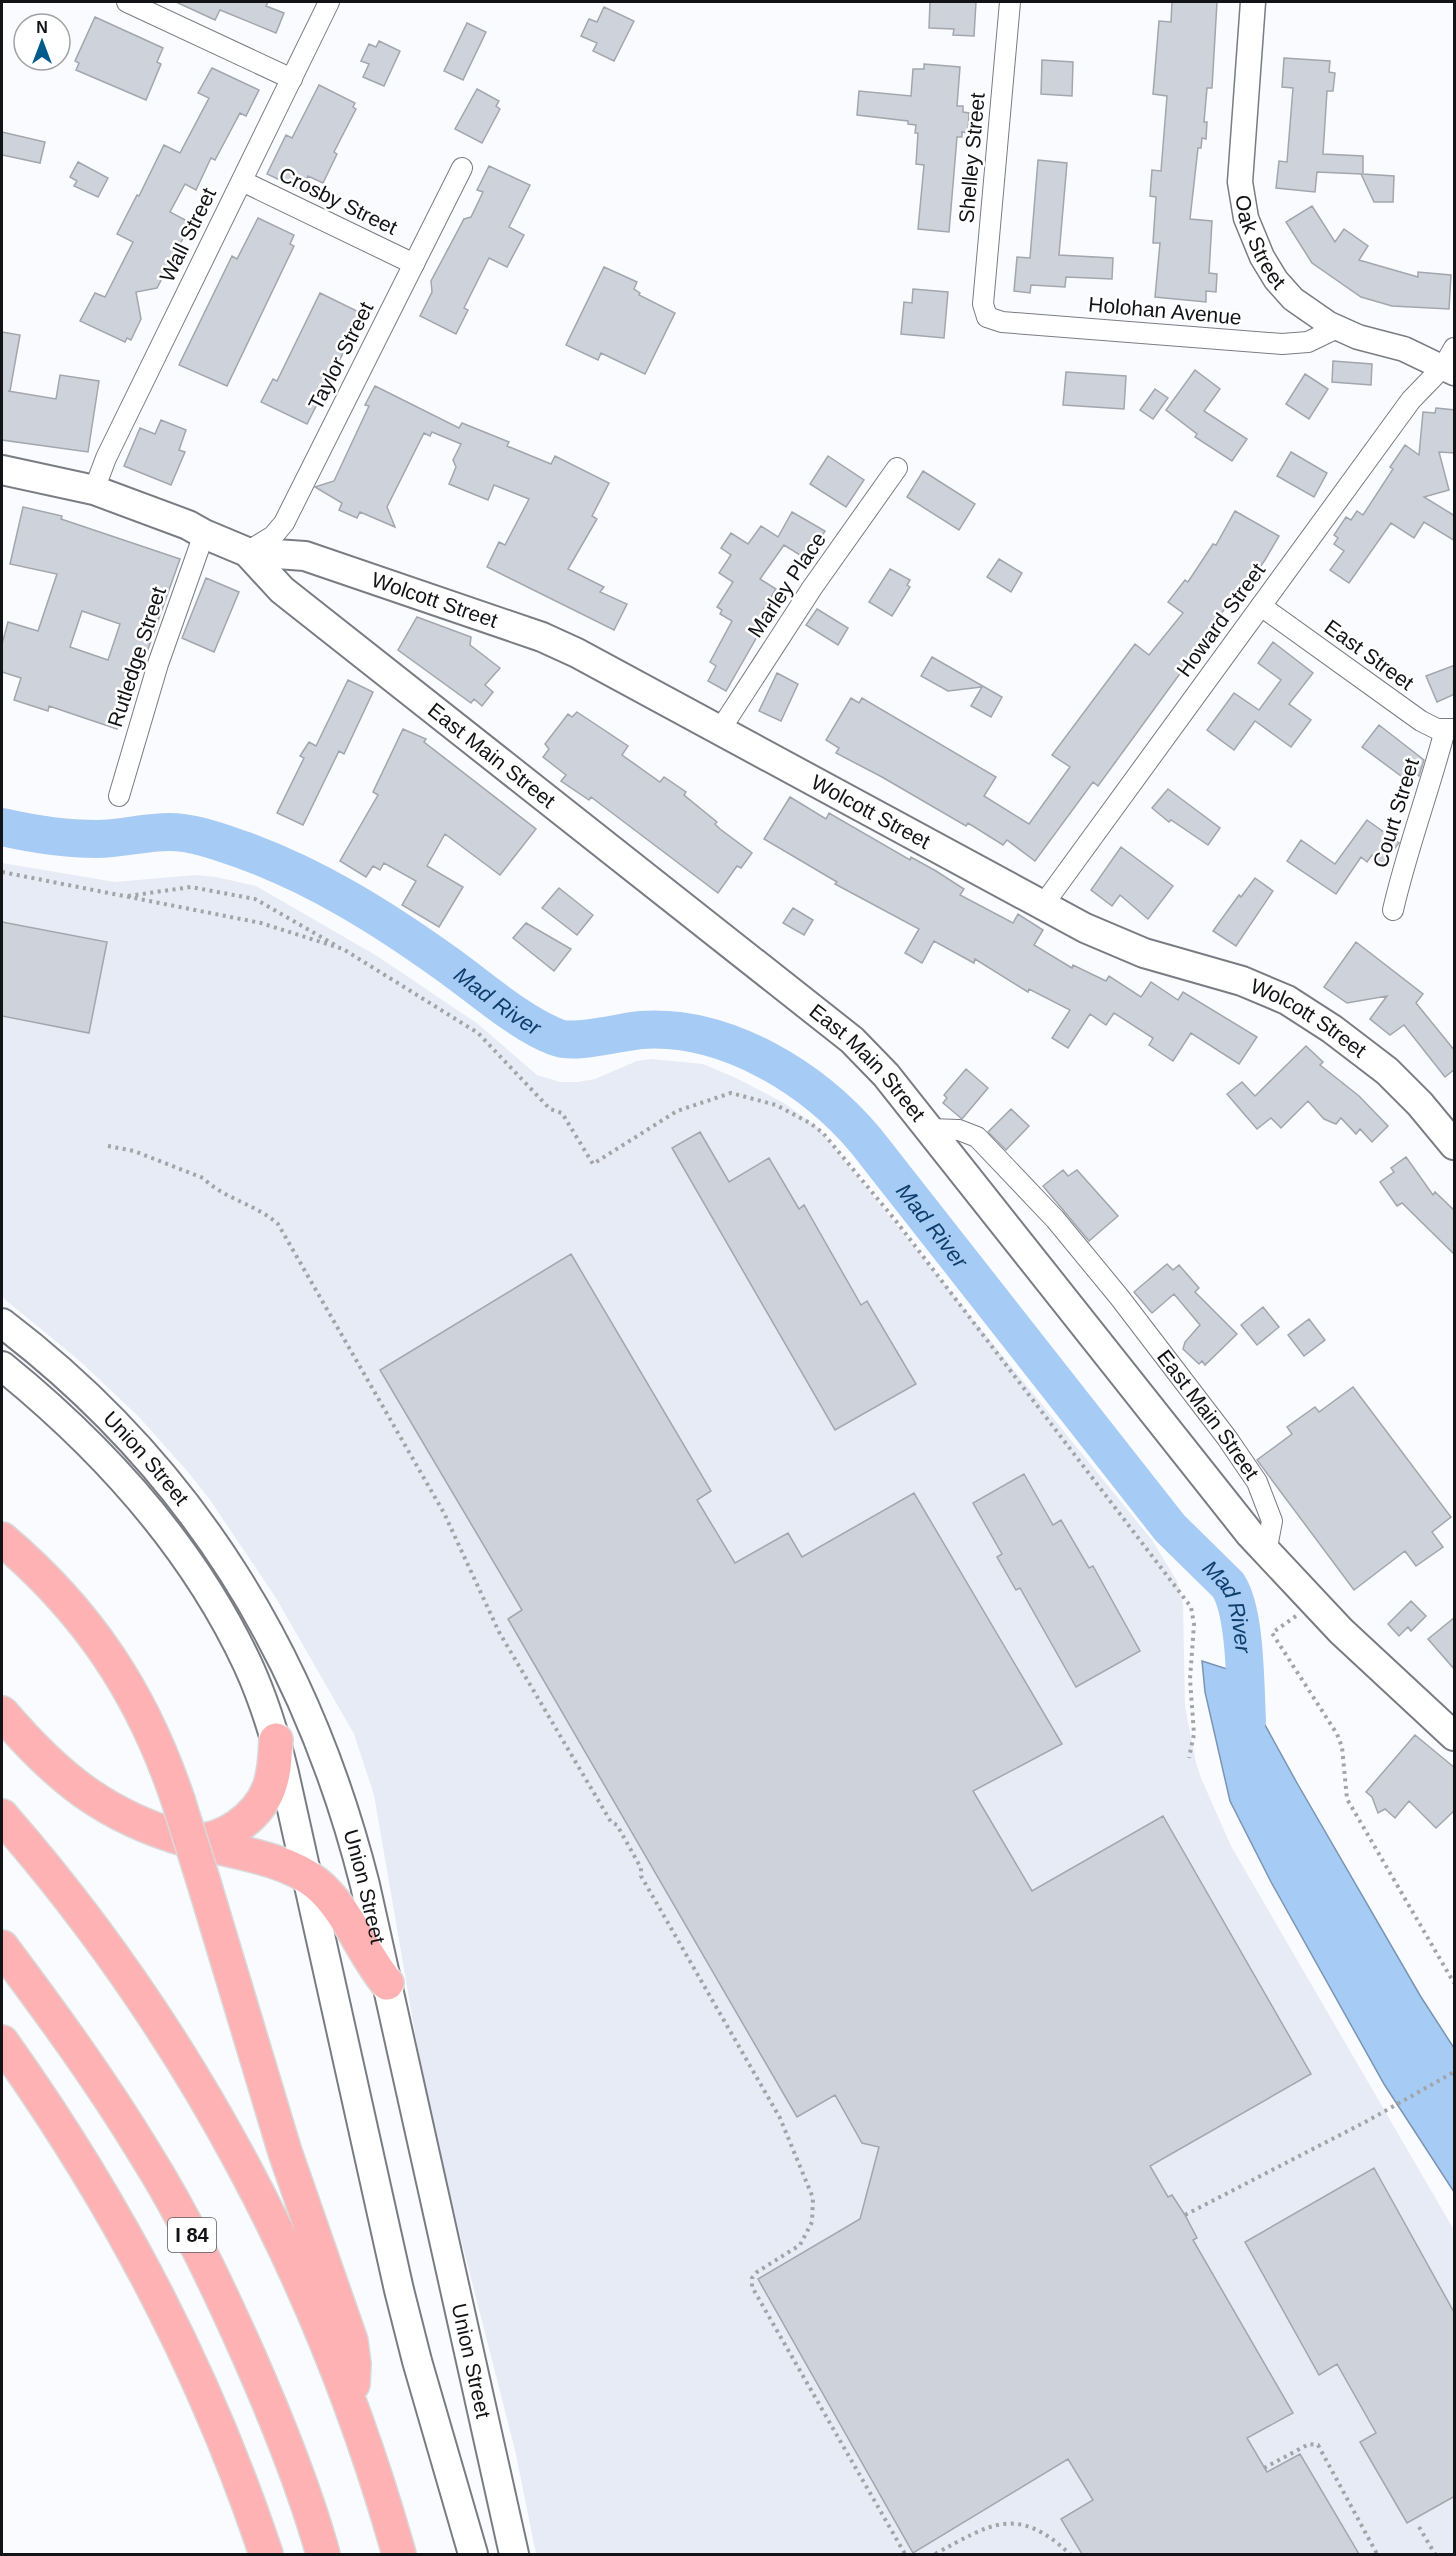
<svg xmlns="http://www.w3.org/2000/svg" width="1456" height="2556" font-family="Arial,sans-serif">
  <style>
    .built { fill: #e7ebf5 }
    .water { fill: #a6cbf5; stroke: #7a94b2; stroke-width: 1.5 }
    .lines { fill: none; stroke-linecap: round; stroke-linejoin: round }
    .river { stroke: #a6cbf5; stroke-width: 38 }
    .building { fill: #ced2da; stroke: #a2a6ae; stroke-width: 1.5; fill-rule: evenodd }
    .minor-casing { stroke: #797c83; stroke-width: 22 }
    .tertiary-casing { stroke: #797c83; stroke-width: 27 }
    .secondary-casing { stroke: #797c83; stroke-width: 32 }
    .motorway-casing { stroke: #d9d9da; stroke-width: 36 }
    .path { stroke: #a3a4a8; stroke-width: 4; stroke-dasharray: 3 4.5; stroke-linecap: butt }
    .minor { stroke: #fff; stroke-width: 20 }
    .tertiary { stroke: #fff; stroke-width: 24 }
    .secondary { stroke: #fff; stroke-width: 28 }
    .motorway { stroke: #feb2b3; stroke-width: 33 }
    .motorway-bridge-casing { stroke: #d9d9da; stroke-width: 36; stroke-linecap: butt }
    .motorway-bridge { stroke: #feb2b3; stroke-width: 33 }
    .labels { text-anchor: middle; stroke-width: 5; stroke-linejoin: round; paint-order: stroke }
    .shield { fill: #fff; stroke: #595a5c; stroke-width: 1.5 }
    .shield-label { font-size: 20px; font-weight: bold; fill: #121316 }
    .street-label { font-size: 21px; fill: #121316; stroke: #fff }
    .water-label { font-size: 22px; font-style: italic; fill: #0e3d6c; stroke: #fff }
  </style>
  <rect width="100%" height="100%" fill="#fafbff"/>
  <path class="built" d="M 2,863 L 115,882 L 195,875 L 216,877 L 256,886 L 377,956 L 478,1024 L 537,1075 L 560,1082 L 578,1082 L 595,1079 L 637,1061 L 651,1059 L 703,1064 L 736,1078 L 784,1103 L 817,1127 L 1152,1540 L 1177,1581 L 1183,1604 L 1185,1706 L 1196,1763 L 1201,1778 L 1231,1846 L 1454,2230 L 1454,2554 L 536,2554 L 515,2450 L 429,2114 L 374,1795 L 354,1734 L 276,1598 L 210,1500 L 188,1472 L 139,1417 L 81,1362 L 2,1297 Z"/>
  <path class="water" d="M 1202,1661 L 1227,1669 L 1249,1668 L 1254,1705 L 1297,1783 L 1421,1997 L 1454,2048 L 1454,2192 L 1384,2084 L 1271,1882 L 1230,1801 L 1205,1692 Z"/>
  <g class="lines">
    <path class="river" id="s1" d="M 2,827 C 33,834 64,839 97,839 C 121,839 144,832 169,832 C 194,832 220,842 243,850 C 317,877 381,917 444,962 C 477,985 519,1023 556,1037 C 574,1045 619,1032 641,1030 C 726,1024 813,1078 866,1141 L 1170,1528 L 1228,1585 C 1246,1612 1245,1686 1247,1720"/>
  </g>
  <path class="building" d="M 176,2 L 268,2 L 266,6 L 284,13 L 276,33 L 220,10 L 215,20 Z
    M 930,2 L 976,2 L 974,36 L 953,35 L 954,29 L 929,28 Z
    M 1172,2 L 1217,2 L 1212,88 L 1207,88 L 1204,122 L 1207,122 L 1206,139 L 1202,138 L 1201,148 L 1198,148 L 1190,219 L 1212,221 L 1209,273 L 1217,274 L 1216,292 L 1206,291 L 1206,302 L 1155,297 L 1160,243 L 1153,243 L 1156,197 L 1150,196 L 1152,170 L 1161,171 L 1167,96 L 1153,94 L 1159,21 L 1171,22 Z
    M 604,7 L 634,21 L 614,61 L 593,51 L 597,43 L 581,36 L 589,19 L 597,22 Z
    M 95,17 L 163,48 L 157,62 L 161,64 L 146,100 L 76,70 L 79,63 L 75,61 Z
    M 467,23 L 486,32 L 463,80 L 444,71 Z
    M 379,41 L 400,51 L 384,86 L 363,77 L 369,64 L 361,61 L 369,44 L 376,47 Z
    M 1284,58 L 1330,61 L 1329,72 L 1335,73 L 1333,91 L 1327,91 L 1323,154 L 1363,156 L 1363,174 L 1394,176 L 1393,202 L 1374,202 L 1361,174 L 1317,172 L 1315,192 L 1276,188 L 1279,161 L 1287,162 L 1293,88 L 1282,87 Z
    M 1042,60 L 1073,62 L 1072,96 L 1041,94 Z
    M 924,64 L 960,67 L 957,106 L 963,106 L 963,112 L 969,113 L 968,133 L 962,132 L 962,137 L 957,137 L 949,232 L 918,229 L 924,165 L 916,164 L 918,133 L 915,133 L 916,125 L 908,124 L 908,121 L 857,115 L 859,91 L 911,96 L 913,69 L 924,69 Z
    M 212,68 L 259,90 L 246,116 L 240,113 L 215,160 L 211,158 L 196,190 L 185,184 L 170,212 L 191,223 L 157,288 L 136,292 L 141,319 L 131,340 L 127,338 L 125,342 L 80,321 L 95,293 L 105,297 L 133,242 L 117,234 L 137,195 L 139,196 L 164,145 L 180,153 L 209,98 L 198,93 Z
    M 319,85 L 355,103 L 353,107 L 356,109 L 334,152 L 337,154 L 323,183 L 308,176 L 301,190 L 267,174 L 286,135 L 292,138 Z
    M 477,89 L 499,101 L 496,106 L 500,109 L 482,143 L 455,129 Z
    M 2,132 L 45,142 L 40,163 L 2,155 Z
    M 1038,160 L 1067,163 L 1059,255 L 1113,258 L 1112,279 L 1066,277 L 1065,287 L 1031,285 L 1030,293 L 1014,291 L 1017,257 L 1030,258 Z
    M 78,162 L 108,178 L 98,197 L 74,186 L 77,181 L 70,177 Z
    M 489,166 L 530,185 L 509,227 L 524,235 L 507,267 L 489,258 L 464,308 L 468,310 L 456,334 L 420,316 L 432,292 L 431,281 L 464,219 L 471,217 L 483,192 L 477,190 Z
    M 1312,206 L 1335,242 L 1344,229 L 1368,246 L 1359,260 L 1418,277 L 1418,272 L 1451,275 L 1449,309 L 1392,306 L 1361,297 L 1312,263 L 1286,222 Z
    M 258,218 L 294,235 L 290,244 L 294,246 L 227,386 L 179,365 L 232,256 L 237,259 Z
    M 604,267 L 637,282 L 634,289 L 640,293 L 639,295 L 675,313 L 645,374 L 601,353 L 598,360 L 566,345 Z
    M 913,289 L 948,292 L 944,338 L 901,334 L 904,302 L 912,303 Z
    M 320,293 L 363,314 L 307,424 L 261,402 L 273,379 L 277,381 Z
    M 2,332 L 20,335 L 10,391 L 8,391 L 56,399 L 60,375 L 99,381 L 88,452 L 2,440 Z
    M 1333,361 L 1372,364 L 1371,385 L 1332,382 Z
    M 1195,370 L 1220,389 L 1204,411 L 1247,439 L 1232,461 L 1195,437 L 1197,434 L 1166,410 Z
    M 1066,372 L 1126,376 L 1124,409 L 1063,405 Z
    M 1305,374 L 1328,389 L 1309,419 L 1286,404 Z
    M 375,386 L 459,428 L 462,423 L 509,442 L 507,446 L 551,464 L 555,456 L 609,483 L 592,516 L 597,519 L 568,569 L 604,587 L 600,592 L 627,604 L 614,630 L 487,567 L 499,542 L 505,545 L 529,499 L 494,485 L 488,500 L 449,484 L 456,467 L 453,460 L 461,444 L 432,432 L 430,436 L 424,433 L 387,507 L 395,527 L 360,512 L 357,518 L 339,510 L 342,503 L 315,487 L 334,481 L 369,406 L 365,405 Z
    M 1155,389 L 1168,398 L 1153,419 L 1140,410 Z
    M 1436,408 L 1455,410 L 1455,453 L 1439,452 L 1449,490 L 1424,497 L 1455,516 L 1455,541 L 1424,522 L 1414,538 L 1391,523 L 1349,583 L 1330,570 L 1344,551 L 1334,544 L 1338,538 L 1334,535 L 1346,517 L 1351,520 L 1357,511 L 1363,515 L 1393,469 L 1390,467 L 1405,445 L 1419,455 L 1423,412 L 1435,413 Z
    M 161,420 L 186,430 L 179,450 L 185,452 L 171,485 L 124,466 L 140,428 L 155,434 Z
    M 1291,452 L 1327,473 L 1314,497 L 1277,476 Z
    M 828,456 L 864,480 L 846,507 L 810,484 Z
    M 923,471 L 975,504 L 959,530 L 907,497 Z
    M 23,507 L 62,516 L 61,519 L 180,559 L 131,697 L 128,696 L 117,729 L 49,706 L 48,711 L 14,700 L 21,678 L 2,672 L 2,644 L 8,622 L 38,631 L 57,574 L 10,564 ZM 82,611 L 120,624 L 108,660 L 70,647 Z
    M 1235,511 L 1279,536 L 1265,560 L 1242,592 L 1239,590 L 1201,640 L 1203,642 L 1098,786 L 1093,782 L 1035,861 L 1007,840 L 1003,845 L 968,823 L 966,826 L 882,777 L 836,753 L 839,748 L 826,740 L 851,698 L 859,703 L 862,698 L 996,777 L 984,796 L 1029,824 L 1070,767 L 1052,755 L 1135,644 L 1149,655 L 1183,613 L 1168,602 L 1185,580 L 1188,582 L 1213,544 L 1216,545 Z
    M 792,512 L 825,531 L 808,560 L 784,545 L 760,579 L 776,589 L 763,610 L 770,614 L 726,691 L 708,681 L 716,666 L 710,662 L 732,621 L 720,614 L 722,610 L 717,607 L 733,582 L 719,573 L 731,555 L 721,548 L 731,533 L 748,544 L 761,526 L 778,537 Z
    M 999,559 L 1022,573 L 1011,592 L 987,577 Z
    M 890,569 L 910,580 L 907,585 L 910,587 L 892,616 L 869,602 Z
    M 206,578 L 239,592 L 214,652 L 182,638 Z
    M 817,609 L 848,628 L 838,645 L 806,625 Z
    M 417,617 L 471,637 L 470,645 L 500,668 L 485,685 L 493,692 L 482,706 L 474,699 L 471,703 L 398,650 Z
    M 1273,642 L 1313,673 L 1289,704 L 1311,720 L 1291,747 L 1255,721 L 1234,750 L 1207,730 L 1234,693 L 1259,710 L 1281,680 L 1258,663 Z
    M 932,657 L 1002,697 L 991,717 L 971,706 L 982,687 L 948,691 L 921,676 Z
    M 1455,665 L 1455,694 L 1437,702 L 1426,676 Z
    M 777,673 L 798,684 L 781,721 L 759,711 Z
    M 348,680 L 373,692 L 344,754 L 339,751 L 303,825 L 277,813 L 304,758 L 300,756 L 309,742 L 316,746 Z
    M 577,712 L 628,746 L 622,755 L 660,782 L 664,777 L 686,792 L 684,795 L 717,822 L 715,824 L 720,829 L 752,853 L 741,868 L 737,866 L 718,893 L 591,797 L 589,800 L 561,781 L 566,775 L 543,757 L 549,749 L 545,744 L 568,714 L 572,717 Z
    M 1379,725 L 1424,760 L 1419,776 L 1412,770 L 1405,779 L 1362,747 Z
    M 403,729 L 426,739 L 424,742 L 536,829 L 500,875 L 445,834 L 427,866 L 463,887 L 439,927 L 402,905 L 416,881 L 384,863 L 380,870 L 373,866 L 366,877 L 340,861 L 378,795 L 373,792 Z
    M 1168,789 L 1220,828 L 1208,845 L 1171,820 L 1169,822 L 1152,808 Z
    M 790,797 L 826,819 L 829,813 L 910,860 L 911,857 L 936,871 L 964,889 L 960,895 L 1013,923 L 1018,914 L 1043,930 L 1034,945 L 1072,968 L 1073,965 L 1106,981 L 1109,976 L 1141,997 L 1151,982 L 1178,1000 L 1183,992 L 1257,1037 L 1239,1064 L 1191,1033 L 1173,1061 L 1149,1045 L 1153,1038 L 1114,1013 L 1106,1025 L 1090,1014 L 1068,1048 L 1052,1038 L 1070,1010 L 1029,989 L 1028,992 L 975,959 L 974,963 L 934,941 L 922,963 L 905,953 L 919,929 L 835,884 L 837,882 L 764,839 Z
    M 1367,820 L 1399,843 L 1383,864 L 1372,855 L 1367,862 L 1361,857 L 1336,894 L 1287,861 L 1301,840 L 1335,864 Z
    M 1121,847 L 1173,886 L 1148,919 L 1120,895 L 1112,906 L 1091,890 Z
    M 1255,878 L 1273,891 L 1236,946 L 1213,931 L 1239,895 L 1241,897 Z
    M 559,888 L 593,915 L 577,935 L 542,908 Z
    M 793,908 L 813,920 L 804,935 L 783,923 Z
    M 2,922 L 107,942 L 89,1033 L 2,1016 Z
    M 526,923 L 571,949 L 554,971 L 513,938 Z
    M 1356,942 L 1423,994 L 1416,1003 L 1455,1051 L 1455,1069 L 1445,1077 L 1404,1025 L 1390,1035 L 1370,1019 L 1387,996 L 1347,1003 L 1324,987 Z
    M 1306,1046 L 1323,1062 L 1320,1065 L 1359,1096 L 1388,1126 L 1372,1142 L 1360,1129 L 1356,1134 L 1341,1118 L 1336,1124 L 1324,1119 L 1308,1101 L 1281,1128 L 1271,1118 L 1257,1129 L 1227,1094 L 1242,1082 L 1255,1096 Z
    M 966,1069 L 988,1088 L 962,1119 L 943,1103 L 947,1098 L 944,1095 Z
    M 1011,1109 L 1029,1126 L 1006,1150 L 988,1132 Z
    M 700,1132 L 729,1182 L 769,1158 L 799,1209 L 804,1205 L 861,1305 L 867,1301 L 916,1384 L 835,1430 L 672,1148 Z
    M 1406,1157 L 1433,1195 L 1435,1192 L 1455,1211 L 1455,1255 L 1402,1203 L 1397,1206 L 1380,1182 L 1394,1172 L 1391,1168 Z
    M 1063,1170 L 1068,1176 L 1077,1170 L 1118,1216 L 1089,1241 L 1043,1186 Z
    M 571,1254 L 711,1491 L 697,1500 L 735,1563 L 788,1533 L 802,1557 L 914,1493 L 1062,1744 L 973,1791 L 1032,1891 L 1163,1816 L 1311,2074 L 1150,2166 L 1168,2197 L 1172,2195 L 1185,2215 L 1197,2238 L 1193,2240 L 1293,2413 L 1247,2438 L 1267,2472 L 1300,2454 L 1359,2554 L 1082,2554 L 1061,2519 L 1093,2500 L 1068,2459 L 913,2553 L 758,2279 L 860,2219 L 879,2147 L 862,2143 L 835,2095 L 797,2117 L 508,1619 L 522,1610 L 380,1370 Z
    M 1167,1264 L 1173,1270 L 1179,1265 L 1199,1288 L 1195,1292 L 1237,1334 L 1205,1365 L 1202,1361 L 1199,1364 L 1183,1349 L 1185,1342 L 1200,1325 L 1174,1294 L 1152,1313 L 1134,1292 Z
    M 1263,1307 L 1279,1327 L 1257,1345 L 1241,1325 Z
    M 1309,1319 L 1325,1340 L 1304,1356 L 1288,1335 Z
    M 1353,1387 L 1451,1517 L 1432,1532 L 1443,1547 L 1416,1566 L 1405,1551 L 1354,1590 L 1257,1460 L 1292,1434 L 1287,1427 L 1315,1407 L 1319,1412 Z
    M 1024,1474 L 1053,1525 L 1061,1520 L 1089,1568 L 1093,1566 L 1140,1651 L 1076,1687 L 1020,1588 L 1016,1590 L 997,1557 L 1002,1554 L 973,1503 Z
    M 1411,1601 L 1426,1616 L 1411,1631 L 1408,1627 L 1399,1636 L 1388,1624 Z
    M 1455,1617 L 1455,1670 L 1428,1639 Z
    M 1415,1735 L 1455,1768 L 1455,1810 L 1436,1828 L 1409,1801 L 1395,1818 L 1385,1809 L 1378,1813 L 1372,1797 L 1366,1792 Z
    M 1374,2168 L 1455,2314 L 1455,2496 L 1407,2523 L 1360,2442 L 1376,2433 L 1337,2364 L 1319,2375 L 1245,2242 Z"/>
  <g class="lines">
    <defs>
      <g id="minor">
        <path d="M 127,2 L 292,79"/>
        <path d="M 1010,2 L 983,304 L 987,317 L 1002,322 L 1282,344 L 1308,342 L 1337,328"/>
        <path d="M 242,181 L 414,264"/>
        <path d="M 94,490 L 106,458 L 329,2"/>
        <path d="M 247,552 L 273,536 L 284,523 L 462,168"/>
        <path d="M 1261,606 L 1421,721 L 1437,729 L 1454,729"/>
        <path d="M 720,730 L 812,588 L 897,468"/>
        <path d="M 119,796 L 158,664 L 204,534"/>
        <path d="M 1043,905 L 1411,400 L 1443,367 L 1454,348"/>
        <path d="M 1393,910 C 1407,849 1429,791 1445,730"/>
        <path id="s2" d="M 929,1129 L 959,1130 L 977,1137 L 1055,1219 L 1120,1298 L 1227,1438 L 1257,1482 L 1272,1521 L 1266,1553"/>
      </g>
      <g id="tertiary">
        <path id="s3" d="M 1253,2 L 1240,182 L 1246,218 L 1262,257 L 1276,280 L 1293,299 L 1329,324 L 1358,337 L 1404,349 L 1454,373"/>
      </g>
      <g id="secondary">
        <path id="s4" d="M 2,470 L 94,490 L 188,525 L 204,534 L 247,552 L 282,590 L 852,1040 L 886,1075 L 1250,1534 L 1341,1631 L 1454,1736"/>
        <path id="s5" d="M 247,552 L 305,556 L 542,637 L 577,653 L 1085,928 L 1144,953 L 1242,981 L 1287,1000 L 1332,1029 L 1387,1071 L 1420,1104 L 1454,1145"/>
        <path id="s6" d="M 2,1323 C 191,1467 307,1655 365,1885 L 514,2554"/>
        <path d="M 2,1366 C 102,1447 193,1547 248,1665 C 264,1700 275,1736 284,1773 L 399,2290 L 417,2361 L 473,2554"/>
      </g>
      <path id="motorway" d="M 2,1539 C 88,1612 142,1693 178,1800
        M 2,1713 C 57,1777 104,1816 187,1840 C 227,1851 284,1857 316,1883 C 348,1909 361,1952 387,1983
        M 2,1816 C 189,2030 322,2281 399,2554
        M 191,1840 C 223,1843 258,1817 269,1788 C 275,1772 275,1756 276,1740
        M 204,1883 L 285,2152 L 351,2341 L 354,2364 L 353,2384
        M 2,1947 C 52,2014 101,2081 144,2152 C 185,2217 217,2285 248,2354 C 277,2420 304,2486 323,2554
        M 2,2042 C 114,2199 205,2371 266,2554"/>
    </defs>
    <use href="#minor" class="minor-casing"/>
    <use href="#tertiary" class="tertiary-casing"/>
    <use href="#secondary" class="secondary-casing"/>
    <use href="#motorway" class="motorway-casing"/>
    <path class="path" d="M 2,872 L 261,923 L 343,949 L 478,1033 L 550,1109 L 562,1113 L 593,1164 L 677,1111 L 731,1093 L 776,1105 L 810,1123 L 823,1133 L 896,1221 L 1191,1607 L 1194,1624 L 1190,1679 L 1194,1734 L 1189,1758
      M 128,896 L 191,887 L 255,899 L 337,946
      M 108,1146 L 134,1151 L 203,1178 C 224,1199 256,1204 278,1224 L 444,1513 L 499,1632 L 611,1822 L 617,1825 L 641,1868 L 641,1876 L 780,2118 L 813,2198 L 812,2222 L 800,2245 L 757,2272 L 752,2278 L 752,2287 L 905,2554
      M 1296,1616 L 1272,1633 L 1337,1734 L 1342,1747 L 1347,1799 L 1454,1983
      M 1185,2215 L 1369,2120 L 1454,2072
      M 1264,2468 L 1309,2444 L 1318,2445 L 1377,2554
      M 1419,2527 L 1435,2554
      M 935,2554 C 991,2524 1016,2504 1070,2554"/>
    <use href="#minor" class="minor"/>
    <use href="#tertiary" class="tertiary"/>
    <use href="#secondary" class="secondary"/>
    <use href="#motorway" class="motorway"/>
    <defs>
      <path id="motorway-bridge" d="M 178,1800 L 204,1883"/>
    </defs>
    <use href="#motorway-bridge" class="motorway-bridge-casing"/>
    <use href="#motorway-bridge" class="motorway-bridge"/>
  </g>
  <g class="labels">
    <rect class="shield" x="168" y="2218" width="48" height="34" rx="4.5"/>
    <g class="shield-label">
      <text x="192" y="2242">I 84</text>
    </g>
    <g class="street-label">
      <text transform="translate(972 158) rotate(-85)" y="7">Shelley Street</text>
      <text transform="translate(338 201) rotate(26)" y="7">Crosby Street</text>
      <text transform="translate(188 235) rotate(-64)" y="7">Wall Street</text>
      <text dy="7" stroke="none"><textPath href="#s3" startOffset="244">Oak Street</textPath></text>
      <text transform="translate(1165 311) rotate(5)" y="7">Holohan Avenue</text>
      <text transform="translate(341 356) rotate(-63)" y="7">Taylor Street</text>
      <text transform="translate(787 585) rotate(-56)" y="7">Marley Place</text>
      <text dy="7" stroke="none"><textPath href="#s5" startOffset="195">Wolcott Street</textPath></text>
      <text transform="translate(1221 620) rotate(-54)" y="7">Howard Street</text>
      <text transform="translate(1369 655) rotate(36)" y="7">East Street</text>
      <text transform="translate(137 657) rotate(-72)" y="7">Rutledge Street</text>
      <text dy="7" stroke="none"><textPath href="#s4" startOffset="578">East Main Street</textPath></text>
      <text dy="7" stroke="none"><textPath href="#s5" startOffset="681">Wolcott Street</textPath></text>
      <text transform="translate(1396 813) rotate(-73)" y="7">Court Street</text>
      <text dy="7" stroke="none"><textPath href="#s5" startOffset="1167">Wolcott Street</textPath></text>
      <text dy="7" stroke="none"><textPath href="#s4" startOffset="1064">East Main Street</textPath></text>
      <text dy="7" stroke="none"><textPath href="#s2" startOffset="411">East Main Street</textPath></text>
      <text dy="7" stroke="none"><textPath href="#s6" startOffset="198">Union Street</textPath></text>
      <text dy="7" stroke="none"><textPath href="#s6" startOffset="684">Union Street</textPath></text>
      <text dy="7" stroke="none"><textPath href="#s6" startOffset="1170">Union Street</textPath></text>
    </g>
    <g class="water-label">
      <text dy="8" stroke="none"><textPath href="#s1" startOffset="542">Mad River</textPath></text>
      <text dy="8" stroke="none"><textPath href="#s1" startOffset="1064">Mad River</textPath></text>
      <text dy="8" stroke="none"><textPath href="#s1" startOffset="1550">Mad River</textPath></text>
    </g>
  </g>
  <rect width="1456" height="2556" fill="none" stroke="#121316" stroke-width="6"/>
  <g transform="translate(42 42)"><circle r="28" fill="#ffffff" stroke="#a0a1a2" stroke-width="1.5"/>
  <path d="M0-4.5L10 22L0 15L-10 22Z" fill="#005b8c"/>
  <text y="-9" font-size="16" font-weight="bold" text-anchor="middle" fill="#121316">N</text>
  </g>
</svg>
